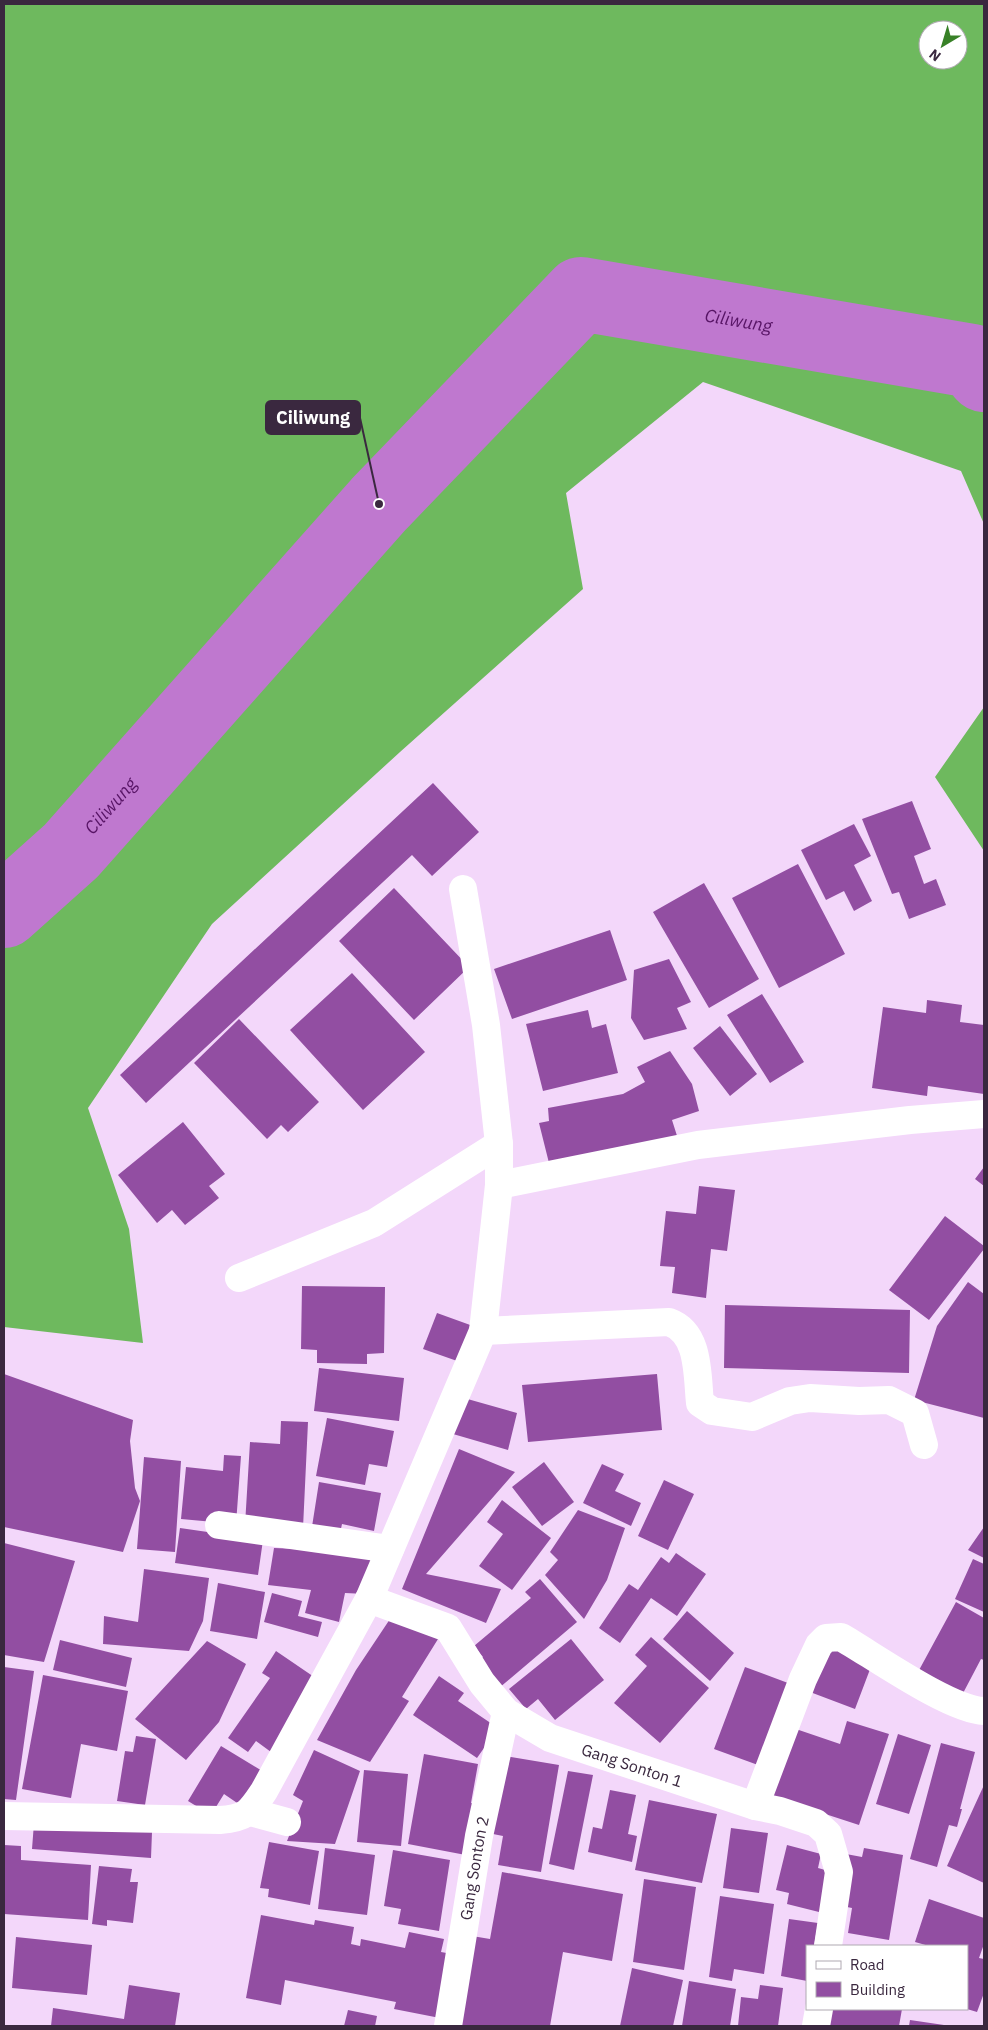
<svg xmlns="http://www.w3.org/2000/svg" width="988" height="2030" font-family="'IBM Plex Sans',sans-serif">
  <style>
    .forest { fill: #6eb95e; fill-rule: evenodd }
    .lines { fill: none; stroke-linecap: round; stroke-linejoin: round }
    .river { stroke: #bf78cf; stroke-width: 74 }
    .building { fill: #924ea2 }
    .minor { stroke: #fff; stroke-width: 28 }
    .labels { text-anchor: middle; stroke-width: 5; stroke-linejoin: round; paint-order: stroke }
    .street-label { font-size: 16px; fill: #3a283f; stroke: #fff }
    .water-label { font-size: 18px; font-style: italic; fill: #571465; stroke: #fff }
    .leader { fill: none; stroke: #3a283f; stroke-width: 2 }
    .callout-dot { fill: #3a283f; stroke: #fff; stroke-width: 2 }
    .callout { fill: #3a283f; stroke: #3a283f; stroke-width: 2 }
    .callout-label { font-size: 18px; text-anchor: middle; font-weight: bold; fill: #fff }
  </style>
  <rect width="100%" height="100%" fill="#f3d7fa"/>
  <path class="forest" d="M 4,4 L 984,4 L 984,524 L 961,471 L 703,382 L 566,493 L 583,589 L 400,752 L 212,924 L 88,1108 L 129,1229 L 143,1343 L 4,1327 ZM 928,30 L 958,30 L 958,60 L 928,60 Z
    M 984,707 L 984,851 L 935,777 Z"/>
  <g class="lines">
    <path class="river" id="s1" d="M 4,911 L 71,851 L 379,504 L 581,294 L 972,361 L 984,375"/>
  </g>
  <path class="building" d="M 433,783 L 479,832 L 432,876 L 412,855 L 146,1103 L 120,1075 Z
    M 912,801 L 931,849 L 914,856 L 924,884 L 936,879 L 946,905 L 909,919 L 899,892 L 892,894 L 862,819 Z
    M 854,824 L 871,856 L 854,865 L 872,901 L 854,911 L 844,891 L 826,900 L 801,850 Z
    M 798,864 L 845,954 L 779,988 L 732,898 Z
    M 704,883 L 759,979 L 709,1008 L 653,912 Z
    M 394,888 L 469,967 L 414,1020 L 339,941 Z
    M 610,930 L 627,980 L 512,1019 L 494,969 Z
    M 669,959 L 691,1002 L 677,1008 L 687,1029 L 644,1040 L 631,1018 L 634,970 Z
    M 352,973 L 425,1052 L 363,1110 L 290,1030 Z
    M 762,994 L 804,1062 L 770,1083 L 727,1015 Z
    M 927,1000 L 962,1005 L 960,1022 L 984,1025 L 984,1094 L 928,1086 L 927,1096 L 872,1088 L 883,1007 L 926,1013 Z
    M 588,1010 L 592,1028 L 606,1024 L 618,1073 L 543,1091 L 526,1024 Z
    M 239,1019 L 319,1102 L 288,1132 L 281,1125 L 267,1139 L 194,1063 Z
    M 720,1026 L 757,1074 L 730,1096 L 693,1048 Z
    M 670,1051 L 692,1084 L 699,1111 L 672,1120 L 678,1139 L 551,1171 L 539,1123 L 549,1121 L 548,1108 L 623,1094 L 645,1082 L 637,1067 Z
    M 183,1122 L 225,1174 L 209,1186 L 219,1198 L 185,1225 L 172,1210 L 157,1223 L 118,1175 Z
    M 984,1167 L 984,1186 L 975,1179 Z
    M 699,1186 L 735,1190 L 727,1251 L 711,1249 L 706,1298 L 672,1293 L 675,1267 L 660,1266 L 666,1211 L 696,1214 Z
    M 945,1216 L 984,1246 L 984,1249 L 929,1320 L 889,1290 Z
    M 968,1282 L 984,1294 L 984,1418 L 914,1400 L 937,1326 Z
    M 302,1286 L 385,1287 L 384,1353 L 367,1354 L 367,1364 L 317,1363 L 317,1350 L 301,1349 Z
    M 725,1305 L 910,1310 L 909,1373 L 724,1368 Z
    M 437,1313 L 473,1326 L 460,1362 L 423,1349 Z
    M 319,1368 L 404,1378 L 399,1421 L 314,1411 Z
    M 4,1374 L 133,1420 L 130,1441 L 135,1488 L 140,1501 L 123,1552 L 4,1527 Z
    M 657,1374 L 662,1430 L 528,1442 L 522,1385 Z
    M 464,1398 L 517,1413 L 508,1450 L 453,1434 Z
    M 327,1418 L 394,1431 L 387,1467 L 369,1464 L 365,1485 L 316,1476 Z
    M 281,1421 L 308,1422 L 303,1528 L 245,1525 L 250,1442 L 280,1444 Z
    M 459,1449 L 515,1472 L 426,1574 L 501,1589 L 486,1623 L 402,1589 Z
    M 224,1455 L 241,1456 L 236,1524 L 181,1519 L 186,1467 L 223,1471 Z
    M 144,1457 L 181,1461 L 175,1552 L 137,1549 Z
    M 544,1462 L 574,1502 L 542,1526 L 512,1487 Z
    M 602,1464 L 624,1474 L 615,1491 L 641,1503 L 631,1526 L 583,1503 Z
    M 664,1480 L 694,1494 L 668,1550 L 638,1536 Z
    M 319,1482 L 381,1493 L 374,1531 L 342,1524 L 339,1538 L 311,1533 Z
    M 502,1500 L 551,1538 L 512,1590 L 479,1566 L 503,1534 L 487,1522 Z
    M 578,1510 L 625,1528 L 607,1580 L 584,1619 L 545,1575 L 558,1560 L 550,1552 Z
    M 984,1527 L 984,1558 L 968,1550 Z
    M 180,1528 L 263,1540 L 258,1575 L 175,1563 Z
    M 4,1543 L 75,1561 L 44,1662 L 4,1655 Z
    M 274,1548 L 378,1552 L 366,1594 L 345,1593 L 339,1622 L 305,1613 L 311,1590 L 268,1585 Z
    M 676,1553 L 706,1574 L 677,1616 L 651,1598 L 620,1643 L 599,1628 L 629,1584 L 638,1590 L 661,1557 L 669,1563 Z
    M 973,1559 L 984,1564 L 984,1612 L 955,1599 Z
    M 144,1569 L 209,1578 L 203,1621 L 189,1651 L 103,1644 L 104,1616 L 138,1622 Z
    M 540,1579 L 577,1622 L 499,1688 L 478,1661 L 483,1657 L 474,1646 L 531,1598 L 525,1592 Z
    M 218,1583 L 265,1592 L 257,1639 L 210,1631 Z
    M 272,1593 L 302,1601 L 298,1616 L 322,1622 L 318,1637 L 264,1622 Z
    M 956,1602 L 984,1618 L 984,1660 L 981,1659 L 961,1697 L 918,1672 Z
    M 687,1611 L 734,1653 L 710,1681 L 663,1639 Z
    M 394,1613 L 443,1631 L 402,1697 L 409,1701 L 370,1762 L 317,1740 L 356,1670 Z
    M 651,1637 L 709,1688 L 660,1743 L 614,1703 L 647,1666 L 635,1655 Z
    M 571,1639 L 604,1680 L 555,1720 L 538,1699 L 526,1709 L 509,1689 Z
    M 60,1640 L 132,1658 L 126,1687 L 53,1670 Z
    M 207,1641 L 246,1664 L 219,1722 L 186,1760 L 135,1719 Z
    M 828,1647 L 872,1664 L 855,1709 L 810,1692 Z
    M 276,1651 L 320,1681 L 271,1752 L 256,1741 L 248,1752 L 228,1738 L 270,1678 L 262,1673 Z
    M 4,1667 L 34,1671 L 16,1800 L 4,1799 Z
    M 745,1667 L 788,1683 L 758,1765 L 714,1749 Z
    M 43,1675 L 128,1691 L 117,1751 L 81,1744 L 71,1798 L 22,1789 Z
    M 439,1676 L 464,1693 L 458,1701 L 498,1728 L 477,1758 L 413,1715 Z
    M 847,1721 L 889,1734 L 859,1825 L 770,1796 L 793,1728 L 840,1744 Z
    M 898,1734 L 931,1745 L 909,1814 L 876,1804 Z
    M 136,1736 L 156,1739 L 145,1805 L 117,1801 L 125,1751 L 133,1752 Z
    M 941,1743 L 975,1752 L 960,1809 L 962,1809 L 957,1827 L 949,1825 L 937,1867 L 910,1859 Z
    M 221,1746 L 264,1772 L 243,1807 L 224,1794 L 211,1815 L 188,1801 Z
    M 314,1750 L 360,1771 L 335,1844 L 287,1841 L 303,1801 L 293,1795 Z
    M 424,1754 L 478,1764 L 471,1803 L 479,1805 L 471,1856 L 408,1844 Z
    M 505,1756 L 559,1765 L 541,1872 L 498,1865 L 503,1836 L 493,1834 Z
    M 364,1770 L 408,1774 L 401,1846 L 357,1842 Z
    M 568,1771 L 593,1775 L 574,1870 L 549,1864 Z
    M 984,1785 L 984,1883 L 947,1866 Z
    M 610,1790 L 636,1795 L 628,1834 L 637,1836 L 632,1862 L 588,1852 L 593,1827 L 602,1829 Z
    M 649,1800 L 717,1814 L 702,1883 L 635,1870 Z
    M 34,1823 L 152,1832 L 151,1858 L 32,1849 Z
    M 731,1828 L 768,1833 L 759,1893 L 723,1888 Z
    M 269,1842 L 319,1851 L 310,1905 L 268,1897 L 269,1889 L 260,1888 Z
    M 4,1845 L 21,1846 L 21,1860 L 91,1865 L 88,1920 L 4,1914 Z
    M 787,1845 L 821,1854 L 818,1868 L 836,1873 L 827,1914 L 787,1904 L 789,1893 L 776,1890 Z
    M 325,1848 L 375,1855 L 367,1915 L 318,1909 Z
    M 864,1848 L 903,1855 L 889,1940 L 848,1933 L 852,1908 L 837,1905 L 846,1854 L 862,1857 Z
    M 393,1850 L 450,1860 L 439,1931 L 398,1924 L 401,1909 L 384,1906 Z
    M 99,1866 L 132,1869 L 130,1882 L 138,1882 L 133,1923 L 107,1920 L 107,1926 L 92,1924 Z
    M 502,1872 L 623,1894 L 612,1961 L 563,1952 L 550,2026 L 461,2026 L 466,1935 L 490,1939 Z
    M 644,1879 L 696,1887 L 684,1970 L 633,1962 Z
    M 720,1896 L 774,1904 L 764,1974 L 734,1969 L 732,1981 L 709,1977 Z
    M 929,1899 L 984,1918 L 984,1944 L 979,1958 L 984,1959 L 984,1993 L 977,2012 L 967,2009 L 967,1946 L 929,1946 L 915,1942 Z
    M 261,1915 L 314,1925 L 315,1920 L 354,1927 L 351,1944 L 360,1946 L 361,1939 L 405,1948 L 409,1932 L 444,1939 L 441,1952 L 452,1954 L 440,2018 L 394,2009 L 396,2002 L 285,1980 L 281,2005 L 246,1998 Z
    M 789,1919 L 818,1923 L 814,1946 L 807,1946 L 807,1981 L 781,1976 Z
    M 16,1937 L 92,1945 L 87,1995 L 12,1988 Z
    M 632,1968 L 683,1980 L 673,2026 L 620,2026 Z
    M 689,1981 L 736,1989 L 730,2026 L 682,2026 Z
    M 129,1985 L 180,1993 L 175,2026 L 51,2026 L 53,2008 L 124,2019 Z
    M 760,1985 L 783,1988 L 778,2026 L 738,2026 L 741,1997 L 758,1999 Z
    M 825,2009 L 902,2009 L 899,2026 L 822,2026 Z
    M 348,2010 L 377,2016 L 375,2026 L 344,2026 Z
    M 910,2020 L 944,2025 L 944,2026 L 909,2026 Z"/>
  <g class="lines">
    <g class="minor">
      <path d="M 499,1185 L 698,1145 L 910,1120 L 984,1114"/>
      <path d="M 239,1278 L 374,1223 L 499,1144"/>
      <path d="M 483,1331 L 669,1322 C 700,1333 697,1375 700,1403 L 712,1411 L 752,1417 L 790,1401 L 810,1398 L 859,1401 L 889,1400 L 915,1413 L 924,1445"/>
      <path d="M 219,1525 L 390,1549"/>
      <path id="s2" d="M 369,1599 L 448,1628 L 482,1683 L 506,1712 L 550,1738 L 755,1806 L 780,1811 L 816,1823 L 828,1834 L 839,1872 L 828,1946"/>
      <path d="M 755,1806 L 803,1679 L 819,1645 L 826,1638 L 841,1637 C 874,1656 950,1710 984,1711"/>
      <path d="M 250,1812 L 287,1822"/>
      <path d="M 4,1816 L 220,1820 C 247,1818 250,1812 264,1791 L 369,1599 L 483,1331 L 499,1185 L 499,1144 L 486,1025 L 463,889"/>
      <path id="s3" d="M 448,2026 L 479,1836 L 506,1712"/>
      <path d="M 816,2026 L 819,2009"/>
    </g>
  </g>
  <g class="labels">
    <g class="street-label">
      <text dy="6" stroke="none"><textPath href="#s2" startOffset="324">Gang Sonton 1</textPath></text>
      <text dy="6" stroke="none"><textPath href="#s3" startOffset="160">Gang Sonton 2</textPath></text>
    </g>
    <g class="water-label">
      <text dy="6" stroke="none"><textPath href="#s1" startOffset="1005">Ciliwung</textPath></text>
      <text dy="6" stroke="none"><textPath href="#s1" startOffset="150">Ciliwung</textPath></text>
    </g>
  </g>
  <path class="leader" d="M379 504L360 418"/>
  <circle class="callout-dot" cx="379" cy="504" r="5"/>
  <rect class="callout" x="266" y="401" width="94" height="33" rx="5"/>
  <g class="callout-label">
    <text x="313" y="424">Ciliwung</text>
  </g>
  <rect width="988" height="2030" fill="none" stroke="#3a283f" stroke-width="10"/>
  <rect x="806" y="1945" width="162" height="65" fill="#ffffff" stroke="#b0a9b2"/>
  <rect x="816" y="1961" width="25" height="8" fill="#ffffff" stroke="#b0a9b2"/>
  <text x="850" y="1970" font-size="15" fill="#3a283f">Road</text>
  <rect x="816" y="1982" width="25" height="15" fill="#924ea2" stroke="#b0a9b2"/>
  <text x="850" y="1995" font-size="15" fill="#3a283f">Building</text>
  <g transform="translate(943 45) rotate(218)"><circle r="24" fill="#ffffff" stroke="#b0a9b2"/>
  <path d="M0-4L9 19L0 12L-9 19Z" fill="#388127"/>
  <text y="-8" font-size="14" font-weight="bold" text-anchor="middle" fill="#3a283f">N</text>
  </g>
</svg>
